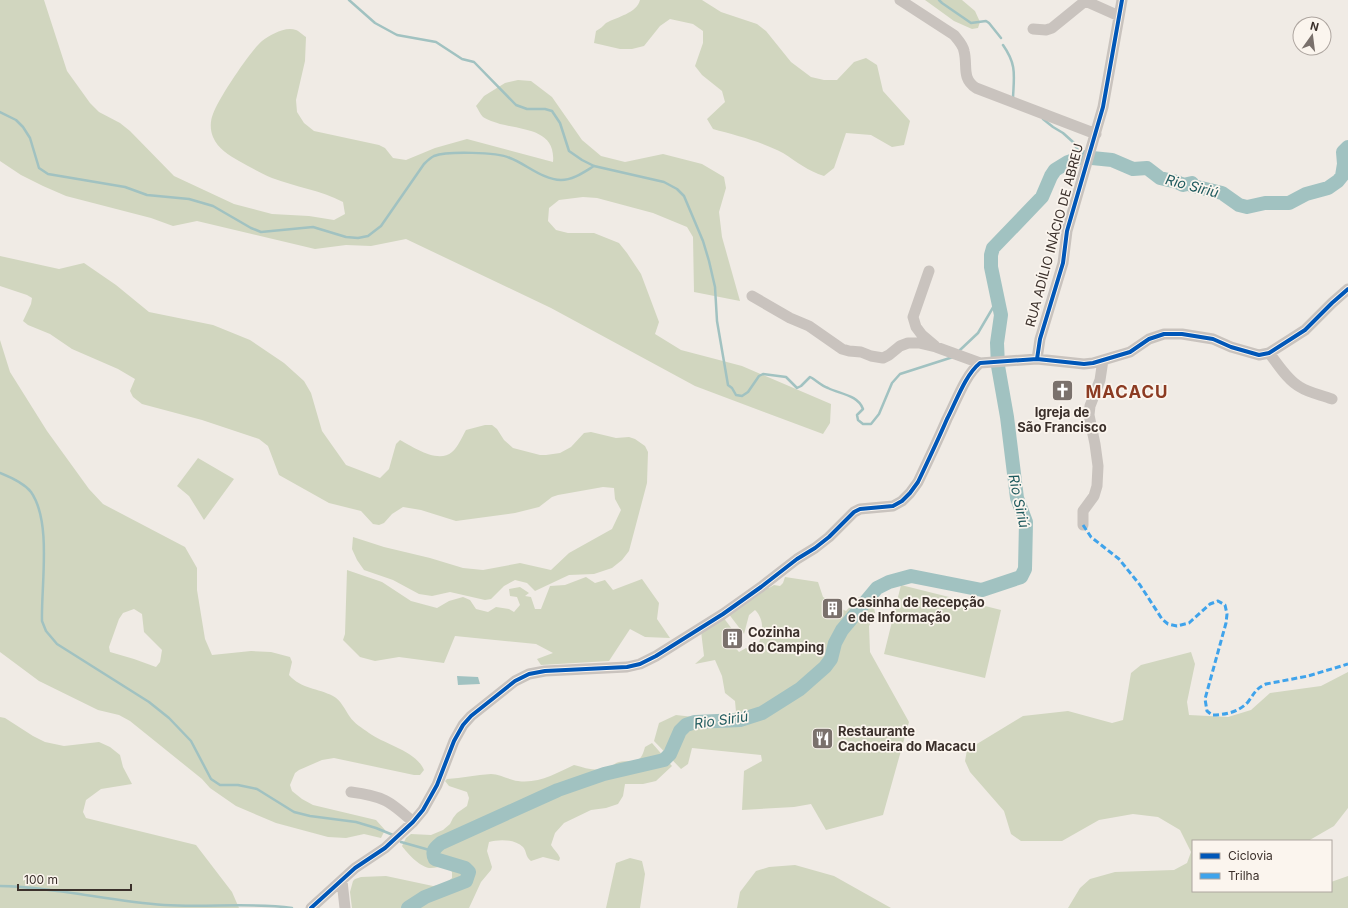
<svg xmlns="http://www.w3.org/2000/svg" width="1348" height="908" font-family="Inter,sans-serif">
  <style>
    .green { fill: #d1d6bf; fill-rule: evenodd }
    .water { fill: #a1c2c1 }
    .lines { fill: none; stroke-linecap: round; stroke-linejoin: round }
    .stream { stroke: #a1c2c1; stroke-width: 2.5 }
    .river { stroke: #a1c2c1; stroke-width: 14 }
    .minor { stroke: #c9c3be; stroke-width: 11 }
    .quiet { stroke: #3fa3eb; stroke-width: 3; stroke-dasharray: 6 3; stroke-linecap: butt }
    .cycleway-casing { stroke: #fbf5ee; stroke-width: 6 }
    .cycleway { stroke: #0057b8; stroke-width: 4 }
    .labels { text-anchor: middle; stroke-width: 3.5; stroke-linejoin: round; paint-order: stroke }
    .street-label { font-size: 13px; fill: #3b302b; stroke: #fbf5ee }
    .poi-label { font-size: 13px; font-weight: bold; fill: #3b302b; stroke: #fbf5ee; text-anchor: start }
    .water-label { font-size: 14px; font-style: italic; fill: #1f5a5e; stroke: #fbf5ee }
    .district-label { font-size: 17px; font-weight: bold; letter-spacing: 1px; fill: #8c3b22; stroke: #fbf5ee }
  </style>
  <rect width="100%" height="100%" fill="#f0ebe5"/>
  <path class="green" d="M 0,0 L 44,0 L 67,71 L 90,103 L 99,112 L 120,123 L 130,131 L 174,176 L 234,204 L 272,214 L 309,216 L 334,220 L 345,214 L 343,202 C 321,190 295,187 272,178 C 260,173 250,167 239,161 C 229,155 218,149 213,137 C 210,130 210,121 213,114 C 218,99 251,50 262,41 C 270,35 285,26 296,30 C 299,31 303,35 306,37 L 305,61 L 296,100 L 297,112 L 304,123 L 314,131 L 379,145 L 385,148 L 393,158 L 406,160 L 435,148 L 467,139 L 553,162 C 556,130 525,130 500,124 C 495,122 487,120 483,117 C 480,114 478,109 476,106 L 484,96 L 505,83 L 518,80 L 531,81 L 552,97 L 582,140 L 601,156 L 625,162 L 663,154 L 702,164 L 724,177 L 726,188 L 719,212 L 722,237 L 740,301 L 694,292 L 693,237 L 687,227 L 653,213 L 597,198 L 583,197 L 559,200 L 549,208 L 548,221 L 556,230 L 568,233 L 594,233 L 619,243 L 627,253 L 641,274 L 659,322 L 655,334 L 681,350 L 742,366 L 831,404 L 830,423 L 823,434 L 695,386 L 551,308 L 406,239 L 371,246 L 346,245 L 315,249 L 197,221 L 173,226 L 151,218 L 66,196 L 43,186 L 21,175 L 0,161 Z
    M 640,0 L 702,0 L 721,12 L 757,24 L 766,31 L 791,62 L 811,77 L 824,80 L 837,80 L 854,62 L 866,58 L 877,65 L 883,91 L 910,121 L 904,145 L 892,147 L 871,135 L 846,133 L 834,168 L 824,176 C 808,171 797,162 783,153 C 763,142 735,135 713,129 L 707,119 L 725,102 L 722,91 L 702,75 L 695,66 L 703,43 L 703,31 L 693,24 L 670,19 L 660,26 L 644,46 L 632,49 L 620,49 L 594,43 L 596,31 C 600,29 603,26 606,23 C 617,17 637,13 640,0 Z
    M 925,0 L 962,0 L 975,11 L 980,22 L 978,28 L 972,29 L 954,21 Z
    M 0,256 L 59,269 L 84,263 L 116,285 L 149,312 L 213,325 L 250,340 L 284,363 L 304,381 L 311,393 L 322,431 L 346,465 L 380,478 L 389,469 L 396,444 L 400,440 C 413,447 438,464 452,452 C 458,447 462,437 466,430 L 485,425 L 492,425 L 497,429 L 504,440 L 513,448 L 540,455 L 546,455 L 560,453 L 571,447 L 584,433 L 591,432 L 616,438 L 629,437 L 635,439 L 645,446 L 648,452 L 647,483 L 629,551 L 622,560 L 612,568 L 594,574 L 569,575 L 535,591 L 527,583 L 515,580 L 504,586 L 491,599 L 485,600 L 450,592 L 432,596 L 419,594 L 393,580 L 364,570 L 357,560 L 352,549 L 353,537 L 384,547 L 430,558 L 463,568 L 483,570 L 520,563 L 551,570 L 569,553 L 612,529 L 621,510 L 615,499 L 614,488 L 603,487 L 558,495 L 552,497 L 539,507 L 515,513 L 456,521 L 421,510 L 403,507 L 392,514 L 384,523 L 379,525 L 373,524 L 361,511 L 329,503 L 279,475 L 268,446 L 259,439 L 202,420 L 142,404 L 133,397 L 130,391 L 135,379 L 118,369 L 72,349 L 50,334 L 28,325 L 23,321 L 31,304 L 32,298 L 27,295 L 0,286 Z
    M 0,340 L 10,372 L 47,431 L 89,489 L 103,504 L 185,547 L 197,568 L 197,590 L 205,639 L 212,655 L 251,651 L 271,652 L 290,657 L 292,662 L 289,675 C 301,689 318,688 333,696 C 341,700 345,710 350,717 C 354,723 362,728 369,733 C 384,744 416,751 424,770 L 420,775 L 414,775 L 334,758 L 322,760 L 299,770 L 295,773 L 290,785 L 292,791 L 302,799 L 313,805 L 376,820 L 385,830 L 381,838 L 364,834 L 346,838 L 328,837 L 276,823 L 236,806 L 210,788 L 202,779 L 130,721 L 119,715 L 98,710 L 39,681 L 0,652 ZM 134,609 L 142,614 L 144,632 L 162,650 L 160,662 L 156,667 L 134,659 L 110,652 L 109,647 L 119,619 L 123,613 Z
    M 198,458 L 234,479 L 204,520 L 189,496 L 177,486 Z
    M 347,570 L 382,582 L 411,601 L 437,608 L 449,601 L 463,597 L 470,600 L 476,609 L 488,612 L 496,607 L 509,609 L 514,612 L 520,605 L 517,597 L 510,596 L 509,589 L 520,587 L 529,593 L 525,596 L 531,597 L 535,609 L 541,609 L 550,586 L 565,585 L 586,577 L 595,583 L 605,580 L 613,590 L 642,579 L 659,603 L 657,619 L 670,638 L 645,637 L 630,629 L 609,661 L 541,665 L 537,659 L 553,653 L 536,644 L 455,636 L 444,663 L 399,657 L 375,661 L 360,657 L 343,640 L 345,634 Z
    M 785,577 L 818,582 L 823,597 L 834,604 L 829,610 L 833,615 L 840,608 L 846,611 L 859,597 L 874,607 L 875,613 L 869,626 L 870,652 L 909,722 L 883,815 L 826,830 L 811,804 L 794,807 L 742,810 L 744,771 L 762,761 L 761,755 L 692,748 L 688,764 L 681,769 L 654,741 L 659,723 L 676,715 L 720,720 L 736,712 L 735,701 L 725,693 L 722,676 L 715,660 L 695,664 L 704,656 L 701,631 L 723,617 L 735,633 L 727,638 L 739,652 L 746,648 L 752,650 C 764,642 766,620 755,610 L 749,615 L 744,634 L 728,613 L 765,588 L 769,588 L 774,585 L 780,586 L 783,583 Z
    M 901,585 L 1001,610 L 985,678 L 884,654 Z
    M 1191,652 L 1195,664 L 1187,702 L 1189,715 L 1228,717 L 1251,710 L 1270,693 L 1321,686 L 1348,672 L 1348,808 L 1334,826 L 1308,841 L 1193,841 L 1193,891 L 1331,891 L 1331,882 L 1348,876 L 1348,908 L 1068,908 L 1080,888 L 1090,879 L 1115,872 L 1174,870 L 1187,863 L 1191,852 L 1180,830 L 1158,817 L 1133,814 L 1099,820 L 1062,841 L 1021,841 L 1011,834 L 1004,811 L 970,772 L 965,761 L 967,750 L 1023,716 L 1068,711 L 1112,723 L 1123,720 L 1131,673 L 1141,665 Z
    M 0,717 L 5,718 L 33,736 L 45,742 L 64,746 L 99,742 L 110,747 L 120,755 L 123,767 L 132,784 L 101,789 L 86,800 L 83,812 L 86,818 L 196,845 L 232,892 L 239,908 L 0,908 Z
    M 652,743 L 672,766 L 656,781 L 643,784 L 625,784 L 623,796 L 618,804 L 606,808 L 591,810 L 564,823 L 555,833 L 551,845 C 554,850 558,853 560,858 L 559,861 L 543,857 L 531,861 C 525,856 527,852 523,847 C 515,839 499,839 489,842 L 487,851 L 492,867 L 491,870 L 481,882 L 469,908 L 352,908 L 350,892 L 353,881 L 355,879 L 361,877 L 386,876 L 433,886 L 445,884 L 452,878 L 452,872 C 445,862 438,869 429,868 C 419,866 407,853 402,846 L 406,838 L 411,834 L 431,835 L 443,830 L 450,824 L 453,818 L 457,813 L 467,806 L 469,798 L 467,792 L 449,786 L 445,781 L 447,779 C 462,778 476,775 491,774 C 500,774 509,780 518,781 C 538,784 557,773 574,765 C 585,768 597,772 608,768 C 612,766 615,763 619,762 C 635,759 640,766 645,747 Z
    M 630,858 L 642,861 L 645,874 L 640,908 L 606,908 L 616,863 Z
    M 795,865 L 834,876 L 891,908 L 737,908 L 740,892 L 756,871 L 769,867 Z"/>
  <path class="water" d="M 457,676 L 478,677 L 480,684 L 458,685 Z"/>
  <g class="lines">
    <path class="stream" d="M 349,0 L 375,23 L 397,35 L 436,42 L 462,59 L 474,62 L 516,105 L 527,109 L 545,109 L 552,111 L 560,123 L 569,151 L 582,160 L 594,166 L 664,182 L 677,189 L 684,196 L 703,241 L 709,261 L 715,287 L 717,321 L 728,385 L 732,388 L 736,395 L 742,396 L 748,392 L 759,376 L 763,374 L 786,377 L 797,388 L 801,386 L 810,377 L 812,378 C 817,381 822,386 828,388 C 840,394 858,395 863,409 L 857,415 L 858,420 L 863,424 L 871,424 L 879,414 L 892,383 L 900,374 L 953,357
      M 939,0 L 942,3 L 971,23 L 986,21 L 989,23 L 1001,38
      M 1003,45 C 1017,65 1014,75 1013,98
      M 0,112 L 16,120 L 23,127 L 30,138 L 39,168 L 48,174 L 125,187 L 147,195 L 189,199 L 213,206 L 251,228 L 261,232 L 313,227 L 346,237 L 358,238 L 368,236 L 381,226 L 424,164 C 427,161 430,158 434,156 C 447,151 497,152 510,158 C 526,164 543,180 561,180 C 573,180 584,172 594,166
      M 1043,119 L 1053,127 L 1063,133 L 1073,142 L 1082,157
      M 960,350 L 978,333 L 998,299
      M 0,473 C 10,477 24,483 31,492 C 52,522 41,585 42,621 L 46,631 L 57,644 L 149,702 L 169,718 L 191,741 L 211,779 L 220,785 L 238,785 L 257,789 L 294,812 L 310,816 L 356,822 L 376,828 L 393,835
      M 401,842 L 433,851
      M 0,886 C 55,887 109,901 164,905 C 207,908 250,902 292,908"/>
    <path class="river" d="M 408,908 L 425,897 L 466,881 L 469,872 L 465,868 L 435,859 C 431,851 435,848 441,843 L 558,790 L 604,774 L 664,760 L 670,754 L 680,731 L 686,725 L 695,722 L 740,720 L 762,713 L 800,689 L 825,667 L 831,659 L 835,643 L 842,630 L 877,588 L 889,582 L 911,576 L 982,590 L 1021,577 L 1025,569 L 1026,522 L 1017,498 L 1007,417 L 998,366 L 997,343 L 1001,315 L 991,267 L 991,255 L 993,248 L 1042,197 L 1051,176 L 1055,170 L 1068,162 L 1082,157 L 1112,160 L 1133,169 L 1147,168 L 1160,178 L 1177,182 L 1183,185 L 1192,183 L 1193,186 L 1222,193 L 1239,205 L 1247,207 L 1265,203 L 1289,203 L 1306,194 L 1328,188 L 1338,181 L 1342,176 L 1344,164 L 1343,152 L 1348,147"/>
    <path class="minor" d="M 900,0 L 954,35 C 958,40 963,45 964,51 C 968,66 961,78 976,88 L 1096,134
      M 1083,0 L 1119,16
      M 1033,29 L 1046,30 L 1052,28 L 1084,2
      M 929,271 L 913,317 L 916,327 L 922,335 L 935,346
      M 752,296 L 790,318 L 809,326 L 842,349 L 849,351 L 861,352 L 871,356 L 883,358 L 889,355 L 900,346 L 908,343 L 919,343 L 936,347 L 980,363
      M 1269,353 C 1278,364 1287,380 1300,387 C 1309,393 1322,395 1332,399
      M 1037,359 L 1040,339 L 1063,263 L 1067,231 L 1103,107 L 1122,0
      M 1083,525 L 1083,511 L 1094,496 L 1097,486 L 1098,466 L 1095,444 L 1089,415 L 1090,406 L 1100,380 L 1103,360
      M 351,792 C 383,796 390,801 413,822
      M 342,881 L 345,908
      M 311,908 L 355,868 L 385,848 L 413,822 L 423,810 L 437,785 L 454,741 L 463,725 L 471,716 L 515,681 L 529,674 L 545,671 L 627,667 L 640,664 L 656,656 L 723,614 L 761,587 L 797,559 L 815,548 L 829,537 L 854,512 L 860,509 L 893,506 L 902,501 L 910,493 L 918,482 C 928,461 938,440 947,419 C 956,402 965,375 980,363 L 1037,359 L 1084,364 L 1093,363 L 1130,352 L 1149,339 L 1164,334 L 1182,334 L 1213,339 L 1231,347 L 1259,355 L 1269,353 L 1305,330 L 1332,303 L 1348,289"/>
    <path class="quiet" d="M 1083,525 L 1091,537 L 1119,559 L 1140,585 L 1162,619 L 1168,624 L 1177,626 L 1189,623 L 1210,604 L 1218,601 L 1225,605 L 1227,614 L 1226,623 L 1205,699 L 1207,711 L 1212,715 C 1225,715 1239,712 1248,702 C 1254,694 1256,688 1266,684 L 1308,676 L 1348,664"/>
    <defs>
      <path id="cycleway" d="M 1037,359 L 1040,339 L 1063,263 L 1067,231 L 1103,107 L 1122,0
        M 311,908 L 355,868 L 385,848 L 413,822 L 423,810 L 437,785 L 454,741 L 463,725 L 471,716 L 515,681 L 529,674 L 545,671 L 627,667 L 640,664 L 656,656 L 723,614 L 761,587 L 797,559 L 815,548 L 829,537 L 854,512 L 860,509 L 893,506 L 902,501 L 910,493 L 918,482 C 928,461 938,440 947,419 C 956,402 965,375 980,363 L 1037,359 L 1084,364 L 1093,363 L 1130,352 L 1149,339 L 1164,334 L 1182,334 L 1213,339 L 1231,347 L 1259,355 L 1269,353 L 1305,330 L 1332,303 L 1348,289"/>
    </defs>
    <use href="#cycleway" class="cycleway-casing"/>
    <use href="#cycleway" class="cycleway"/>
  </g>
  <defs>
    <symbol id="church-square" viewBox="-11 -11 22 22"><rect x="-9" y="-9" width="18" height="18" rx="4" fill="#7a716c" stroke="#fbf5ee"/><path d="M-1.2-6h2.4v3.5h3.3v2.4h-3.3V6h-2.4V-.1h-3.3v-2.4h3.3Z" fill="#fff"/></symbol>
    <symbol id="building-square" viewBox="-11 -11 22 22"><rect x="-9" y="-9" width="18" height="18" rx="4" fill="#7a716c" stroke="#fbf5ee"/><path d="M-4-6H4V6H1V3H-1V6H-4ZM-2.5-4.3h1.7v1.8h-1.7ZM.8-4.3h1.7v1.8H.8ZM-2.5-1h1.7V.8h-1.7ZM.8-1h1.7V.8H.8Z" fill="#fff"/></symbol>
    <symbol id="restaurant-square" viewBox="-11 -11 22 22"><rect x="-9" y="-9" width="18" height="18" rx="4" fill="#7a716c" stroke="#fbf5ee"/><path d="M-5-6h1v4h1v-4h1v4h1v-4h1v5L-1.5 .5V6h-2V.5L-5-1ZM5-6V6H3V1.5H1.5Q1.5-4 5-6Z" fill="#fff"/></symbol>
  </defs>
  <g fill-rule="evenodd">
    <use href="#church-square" x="1050" y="378" width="25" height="25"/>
    <use href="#building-square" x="820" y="596" width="25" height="25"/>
    <use href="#building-square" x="720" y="626" width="25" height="25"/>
    <use href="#restaurant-square" x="810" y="726" width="25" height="25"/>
  </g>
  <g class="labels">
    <g class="street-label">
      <text transform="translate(1054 235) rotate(-75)" y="5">RUA ADÍLIO INÁCIO DE ABREU</text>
    </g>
    <g class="poi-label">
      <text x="1062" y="417" text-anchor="middle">Igreja de<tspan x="1062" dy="15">São Francisco</tspan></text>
      <text x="848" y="607">Casinha de Recepção<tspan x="848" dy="15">e de Informação</tspan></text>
      <text x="748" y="637">Cozinha<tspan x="748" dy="15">do Camping</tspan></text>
      <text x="838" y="736">Restaurante<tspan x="838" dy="15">Cachoeira do Macacu</tspan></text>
    </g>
    <g class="water-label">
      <text transform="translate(1192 186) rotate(15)" y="5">Rio Siriú</text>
      <text transform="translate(1019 501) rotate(78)" y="5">Rio Siriú</text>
      <text transform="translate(721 720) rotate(-8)" y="5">Rio Siriú</text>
    </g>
    <g class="district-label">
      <text x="1127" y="398">MACACU</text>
    </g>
  </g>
  <rect x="1192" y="840" width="140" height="52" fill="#fbf5ee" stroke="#aea6a0"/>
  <rect x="1200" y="853" width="20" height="6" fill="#0057b8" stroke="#aea6a0"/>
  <text x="1228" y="860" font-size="12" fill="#3b302b">Ciclovia</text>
  <rect x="1200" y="873" width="20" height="6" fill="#3fa3eb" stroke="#aea6a0"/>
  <text x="1228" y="880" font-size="12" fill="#3b302b">Trilha</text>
  <g transform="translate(1312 36) rotate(14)"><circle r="19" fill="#fbf5ee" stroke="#aea6a0"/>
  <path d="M0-3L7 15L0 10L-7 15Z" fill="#7a716c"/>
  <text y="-6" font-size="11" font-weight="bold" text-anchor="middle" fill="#3b302b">N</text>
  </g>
  <path d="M18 884v6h113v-6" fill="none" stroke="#3b302b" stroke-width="2"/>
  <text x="24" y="884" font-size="12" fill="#3b302b" stroke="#fbf5ee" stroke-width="3" paint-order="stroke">100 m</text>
</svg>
